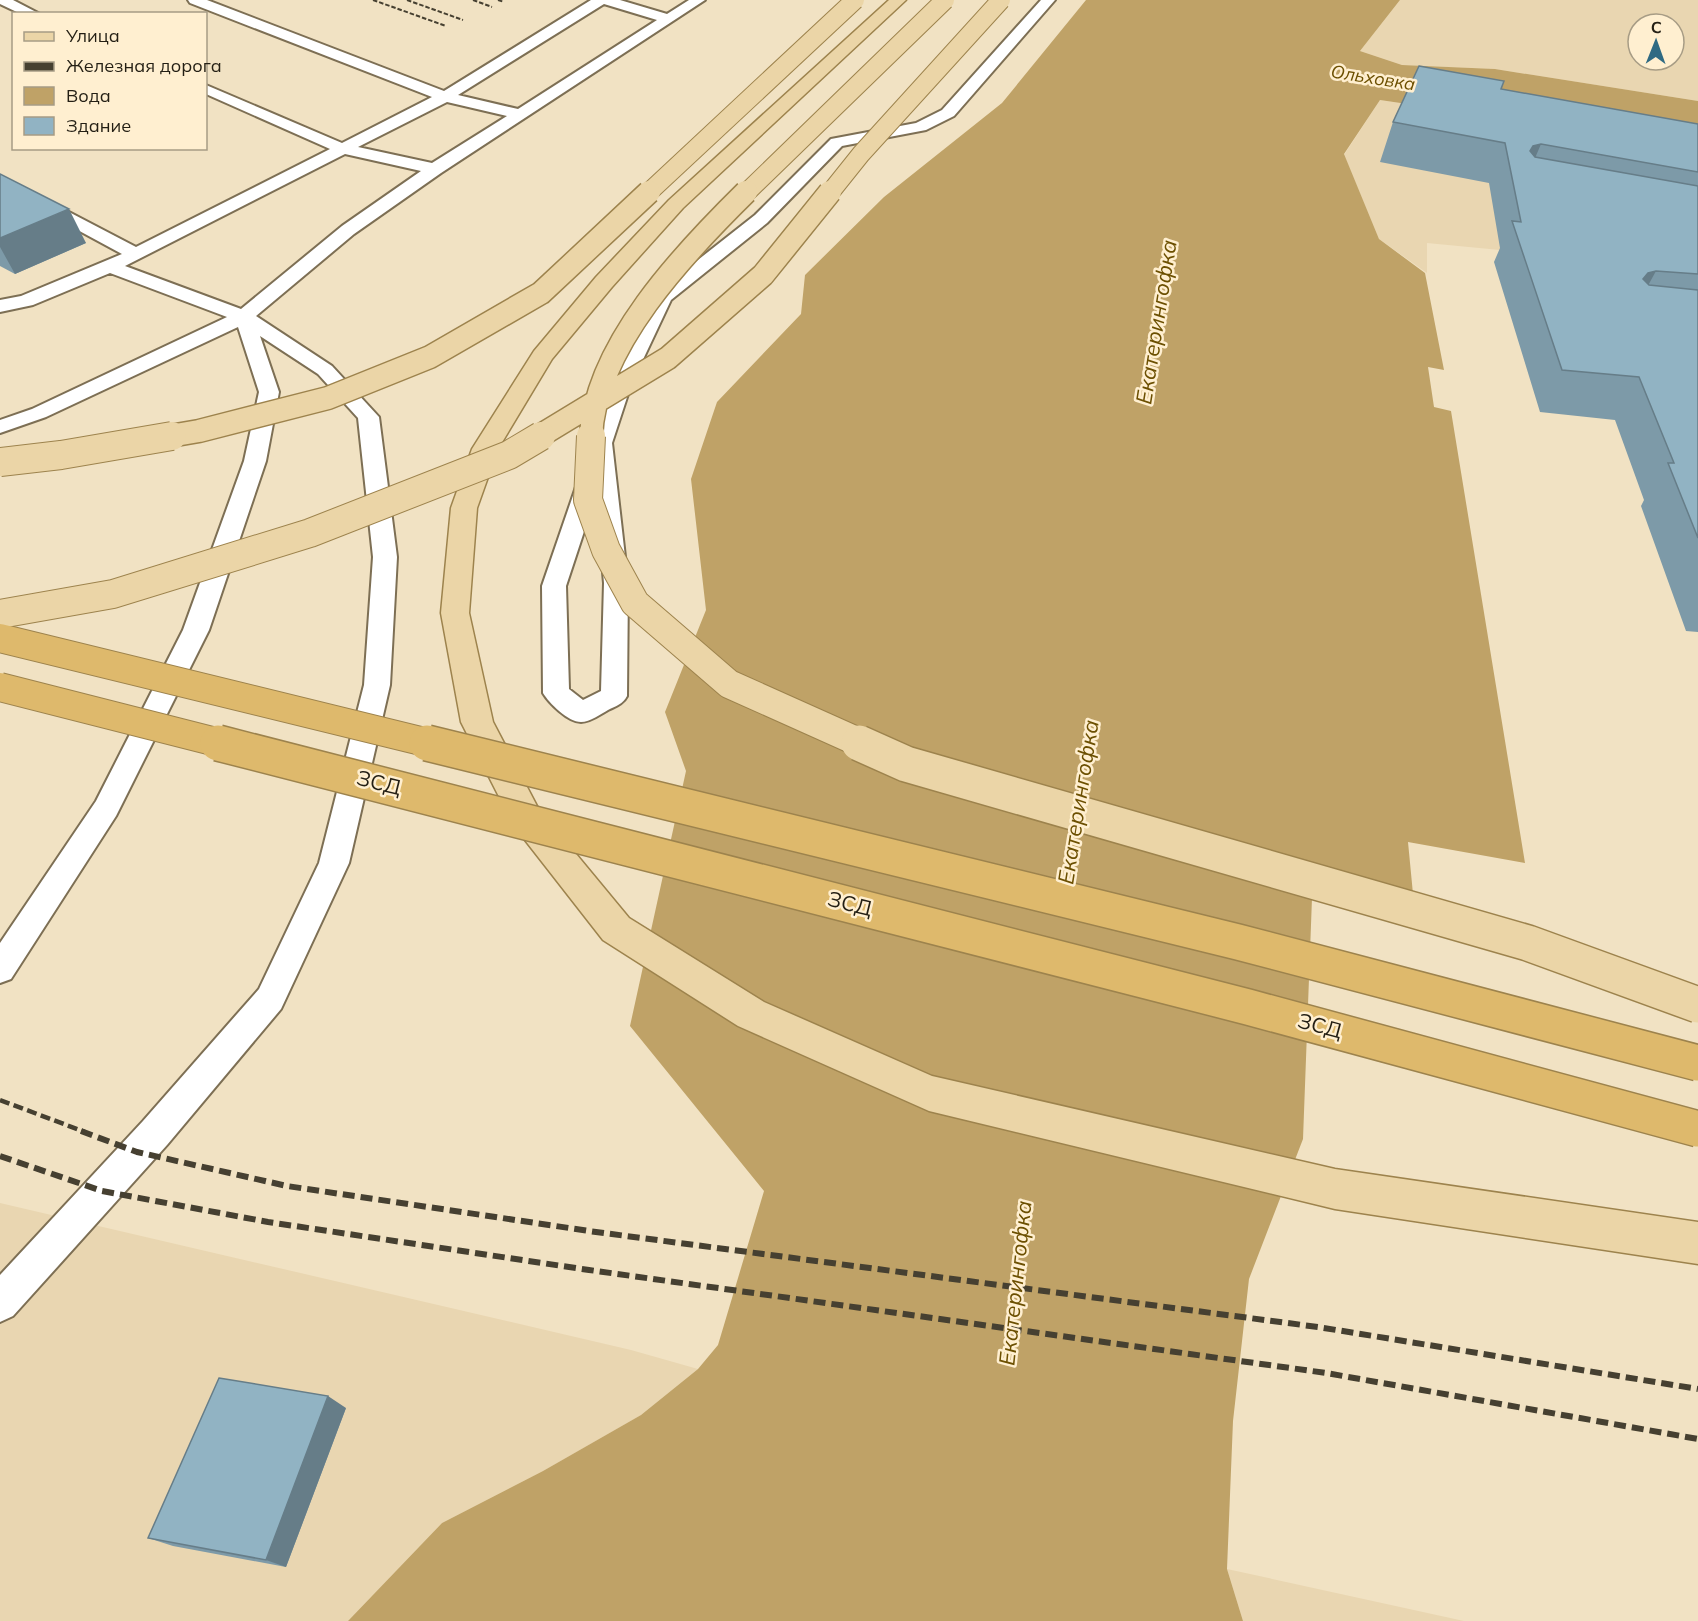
<svg xmlns="http://www.w3.org/2000/svg" width="1698" height="1621" font-family="Mulish,sans-serif">
  <style>
    .built { fill: #e9d6b1; fill-rule: evenodd }
    .water { fill: #bfa267 }
    .lines { fill: none; stroke-linecap: round; stroke-linejoin: round }
    .service-casing { stroke: #7d6f54; stroke-width: 4 }
    .primary-casing { stroke: #9d834d; stroke-width: 3 }
    .service { fill: #fff; fill-rule: evenodd }
    .primary { fill: #ebd5a7; fill-rule: evenodd }
    .rail-far2 { stroke: #464031; stroke-width: 2; stroke-dasharray: 4.5 2; stroke-linecap: butt }
    .rail-far1 { stroke: #464031; stroke-width: 4.5; stroke-dasharray: 10 4.5; stroke-linecap: butt }
    .rail { stroke: #464031; stroke-width: 6; stroke-dasharray: 12 6; stroke-linecap: butt }
    .primary-bridge-far3-casing { stroke: #9d834d; stroke-width: 20; stroke-linecap: butt }
    .primary-bridge-far2-casing { stroke: #9d834d; stroke-width: 25; stroke-linecap: butt }
    .primary-bridge-far1-casing { stroke: #9d834d; stroke-width: 30; stroke-linecap: butt }
    .primary-bridge-casing { stroke: #9d834d; stroke-width: 38; stroke-linecap: butt }
    .motorway-bridge-far1-casing { stroke: #9d834d; stroke-width: 30; stroke-linecap: butt }
    .motorway-bridge-casing { stroke: #9d834d; stroke-width: 38; stroke-linecap: butt }
    .primary-bridge-far3 { stroke: #ebd5a7; stroke-width: 18 }
    .primary-bridge-far2 { stroke: #ebd5a7; stroke-width: 22 }
    .primary-bridge-far1 { stroke: #ebd5a7; stroke-width: 28 }
    .primary-bridge { stroke: #ebd5a7; stroke-width: 35 }
    .motorway-bridge-far1 { stroke: #deb96c; stroke-width: 28 }
    .motorway-bridge { stroke: #deb96c; stroke-width: 35 }
    .wall { fill: #7d9aa8 }
    .shaded-wall { fill: #667d88 }
    .building { fill: #91b3c3; stroke: #667d88; stroke-width: 1.5 }
    .labels { text-anchor: middle; stroke-width: 5; stroke-linejoin: round; paint-order: stroke }
    .far-water-label { font-size: 18px; font-style: italic; fill: #6c4f00; stroke: #ffefd0 }
    .street-label { font-size: 21px; fill: #241f14; stroke: #ffefd0 }
    .water-label { font-size: 22px; font-style: italic; fill: #6c4f00; stroke: #ffefd0 }
  </style>
  <rect width="100%" height="100%" fill="#f1e2c3"/>
  <path class="built" d="M 1400,0 L 1698,0 L 1698,101 L 1495,69 L 1402,65 L 1360,51 ZM 1638,24 L 1674,24 L 1674,60 L 1638,60 Z
    M 1380,100 L 1579,129 L 1698,269 L 1427,243 L 1427,273 L 1379,239 L 1344,155 Z
    M 0,1203 L 631,1350 L 698,1369 L 641,1415 L 543,1471 L 442,1523 L 348,1621 L 0,1621 Z
    M 1227,1569 L 1464,1621 L 1243,1621 Z"/>
  <path class="water" d="M 1086,0 L 1400,0 L 1360,51 L 1402,65 L 1495,69 L 1698,101 L 1698,147 L 1380,100 L 1344,154 L 1379,239 L 1425,273 L 1444,370 L 1428,367 L 1434,407 L 1451,411 L 1525,863 L 1408,842 L 1413,894 L 1312,898 L 1303,1139 L 1249,1279 L 1233,1421 L 1227,1569 L 1243,1621 L 348,1621 L 442,1523 L 543,1471 L 641,1415 L 698,1369 L 718,1345 L 764,1191 L 630,1026 L 686,771 L 665,712 L 706,610 L 691,479 L 717,402 L 801,314 L 805,275 L 884,197 L 1002,103 Z"/>
  <g class="lines">
    <defs>
      <path id="service" d="M 0,0 L 13,0 L 40,14 L 21,14 L 0,4 Z
        M 188,0 L 207,0 L 444,91 L 591,0 L 620,0 L 667,14 L 689,0 L 705,0 L 441,173 L 354,234 L 256,316 L 332,366 L 379,417 L 397,557 L 390,685 L 349,863 L 281,1009 L 167,1145 L 13,1316 L 0,1322 L 0,1275 L 143,1121 L 259,989 L 319,863 L 364,685 L 373,557 L 358,418 L 318,374 L 260,336 L 279,392 L 266,461 L 209,630 L 116,816 L 11,979 L 0,983 L 0,943 L 96,801 L 183,630 L 244,461 L 259,392 L 238,327 L 46,417 L 0,433 L 0,420 L 32,409 L 227,317 L 110,273 L 33,305 L 0,312 L 0,300 L 21,296 L 122,254 L 0,188 L 0,176 L 136,247 L 330,149 L 206,94 L 206,85 L 342,143 L 432,97 L 190,3 ZM 604,4 L 657,20 L 518,109 L 458,95 ZM 447,102 L 507,116 L 432,163 L 358,147 ZM 345,154 L 421,171 L 342,226 L 241,309 L 125,266 Z
        M 1041,0 L 1055,0 L 954,116 L 926,130 L 842,146 L 767,223 L 671,300 L 631,385 L 612,443 L 628,583 L 627,696 C 623,704 616,706 608,710 C 601,714 590,722 581,722 C 568,722 549,703 543,693 L 542,586 L 611,385 L 656,293 L 755,215 L 831,139 L 916,123 L 942,110 ZM 596,495 L 604,583 L 601,691 L 583,700 L 569,689 L 566,586 Z"/>
      <path id="primary" d="M 889,0 L 906,0 L 683,208 L 612,287 L 552,359 L 498,449 L 477,508 L 469,613 L 493,722 L 538,808 L 629,918 L 764,1002 L 932,1076 L 1335,1169 L 1698,1222 L 1698,1264 L 1335,1209 L 929,1111 L 738,1026 L 603,940 L 514,826 L 461,722 L 441,613 L 451,508 L 472,449 L 534,351 L 596,277 L 669,200 Z"/>
    </defs>
    <use href="#service" class="service-casing"/>
    <use href="#primary" class="primary-casing"/>
    <use href="#service" class="service"/>
    <use href="#primary" class="primary"/>
    <path class="rail-far2" d="M 373,0 L 446,26
      M 407,0 L 463,20
      M 473,0 L 492,7
      M 498,0 L 504,2"/>
    <path class="rail-far1" d="M 0,1100 L 85,1132"/>
    <path class="rail" d="M 81,1131 L 137,1152 L 287,1186 L 596,1232 L 1318,1327 L 1698,1389
      M 0,1156 L 102,1191 L 268,1222 L 589,1270 L 1326,1373 L 1698,1439"/>
    <defs>
      <path id="primary-bridge-far3" d="M 647,194 L 855,0
        M 745,194 L 945,0
        M 829,194 L 861,154 L 1001,0"/>
      <path id="primary-bridge-far2" d="M 164,437 L 199,431 L 328,398 L 430,357 L 541,293 L 649,192
        M 538,437 L 668,358 L 763,275 L 830,192
        M 591,437 C 594,347 685,252 746,192"/>
      <path id="primary-bridge-far1" d="M 591,436 L 588,500 L 606,550 L 635,603 L 729,684 L 863,744
        M 0,462 L 61,455 L 172,436
        M 0,614 L 113,594 L 310,533 L 509,455 L 541,436"/>
      <path id="primary-bridge" d="M 859,743 L 906,764 L 1528,943 L 1698,1005"/>
      <path id="motorway-bridge-far1" d="M 0,638 L 433,744
        M 0,687 L 224,744"/>
      <path id="motorway-bridge" d="M 218,743 L 1248,1007 L 1698,1129
        M 427,743 L 1238,942 L 1698,1063"/>
    </defs>
    <use href="#primary-bridge-far3" class="primary-bridge-far3-casing"/>
    <use href="#primary-bridge-far2" class="primary-bridge-far2-casing"/>
    <use href="#primary-bridge-far1" class="primary-bridge-far1-casing"/>
    <use href="#primary-bridge" class="primary-bridge-casing"/>
    <use href="#motorway-bridge-far1" class="motorway-bridge-far1-casing"/>
    <use href="#motorway-bridge" class="motorway-bridge-casing"/>
    <use href="#primary-bridge-far3" class="primary-bridge-far3"/>
    <use href="#primary-bridge-far2" class="primary-bridge-far2"/>
    <use href="#primary-bridge-far1" class="primary-bridge-far1"/>
    <use href="#primary-bridge" class="primary-bridge"/>
    <use href="#motorway-bridge-far1" class="motorway-bridge-far1"/>
    <use href="#motorway-bridge" class="motorway-bridge"/>
  </g>
  <path class="wall" d="M 1501,89 L 1698,124 L 1698,632 L 1686,631 L 1641,506 L 1644,500 L 1615,420 L 1540,412 L 1494,262 L 1500,248 L 1489,183 L 1380,162 L 1393,122 Z
    M 0,174 L 86,243 L 15,274 L 0,266 Z
    M 346,1408 L 286,1567 L 173,1546 L 148,1538 Z"/>
  <path class="shaded-wall" d="M 1541,144 L 1524,184 L 1530,151 L 1533,146 Z
    M 69,209 L 86,243 L 15,274 L 0,247 L 0,238 Z
    M 1656,271 L 1633,313 L 1643,279 L 1648,273 Z
    M 328,1396 L 346,1408 L 286,1567 L 266,1560 Z"/>
  <path class="building" d="M 1419,66 L 1504,81 L 1501,89 L 1698,124 L 1698,172 L 1541,144 L 1533,146 L 1530,151 L 1535,157 L 1698,186 L 1698,274 L 1656,271 L 1648,273 L 1643,279 L 1649,285 L 1698,290 L 1698,538 L 1668,463 L 1674,463 L 1639,377 L 1562,370 L 1512,221 L 1521,222 L 1505,143 L 1393,122 Z
    M 0,174 L 69,209 L 0,238 Z
    M 219,1378 L 328,1396 L 266,1560 L 148,1538 Z"/>
  <g class="labels">
    <g class="far-water-label">
      <text transform="translate(1373 78) rotate(9)" y="6">Ольховка</text>
    </g>
    <g class="street-label">
      <text transform="translate(379 783) rotate(14)" y="7">ЗСД</text>
      <text transform="translate(850 904) rotate(14)" y="7">ЗСД</text>
      <text transform="translate(1320 1026) rotate(15)" y="7">ЗСД</text>
    </g>
    <g class="water-label">
      <text transform="translate(1156 322) rotate(-81)" y="8">Екатерингофка</text>
      <text transform="translate(1078 802) rotate(-81)" y="8">Екатерингофка</text>
      <text transform="translate(1015 1283) rotate(-84)" y="8">Екатерингофка</text>
    </g>
  </g>
  <rect x="12" y="12" width="195" height="138" fill="#ffefd0" stroke="#a79c85" stroke-width="1.5"/>
  <rect x="24" y="32" width="30" height="9" fill="#ebd5a7" stroke="#a79c85" stroke-width="1.5"/>
  <text x="66" y="42" font-size="18" fill="#241f14">Улица</text>
  <rect x="24" y="62" width="30" height="9" fill="#464031" stroke="#a79c85" stroke-width="1.5"/>
  <text x="66" y="72" font-size="18" fill="#241f14">Железная дорога</text>
  <rect x="24" y="87" width="30" height="18" fill="#bfa267" stroke="#a79c85" stroke-width="1.5"/>
  <text x="66" y="102" font-size="18" fill="#241f14">Вода</text>
  <rect x="24" y="117" width="30" height="18" fill="#91b3c3" stroke="#a79c85" stroke-width="1.5"/>
  <text x="66" y="132" font-size="18" fill="#241f14">Здание</text>
  <g transform="translate(1656 42) rotate(1)"><circle r="28" fill="#ffefd0" stroke="#a79c85" stroke-width="1.5"/>
  <path d="M0-4.5L10 22L0 15L-10 22Z" fill="#2f6a83"/>
  <text y="-9" font-size="16" font-weight="bold" text-anchor="middle" fill="#241f14">С</text>
  </g>
</svg>
